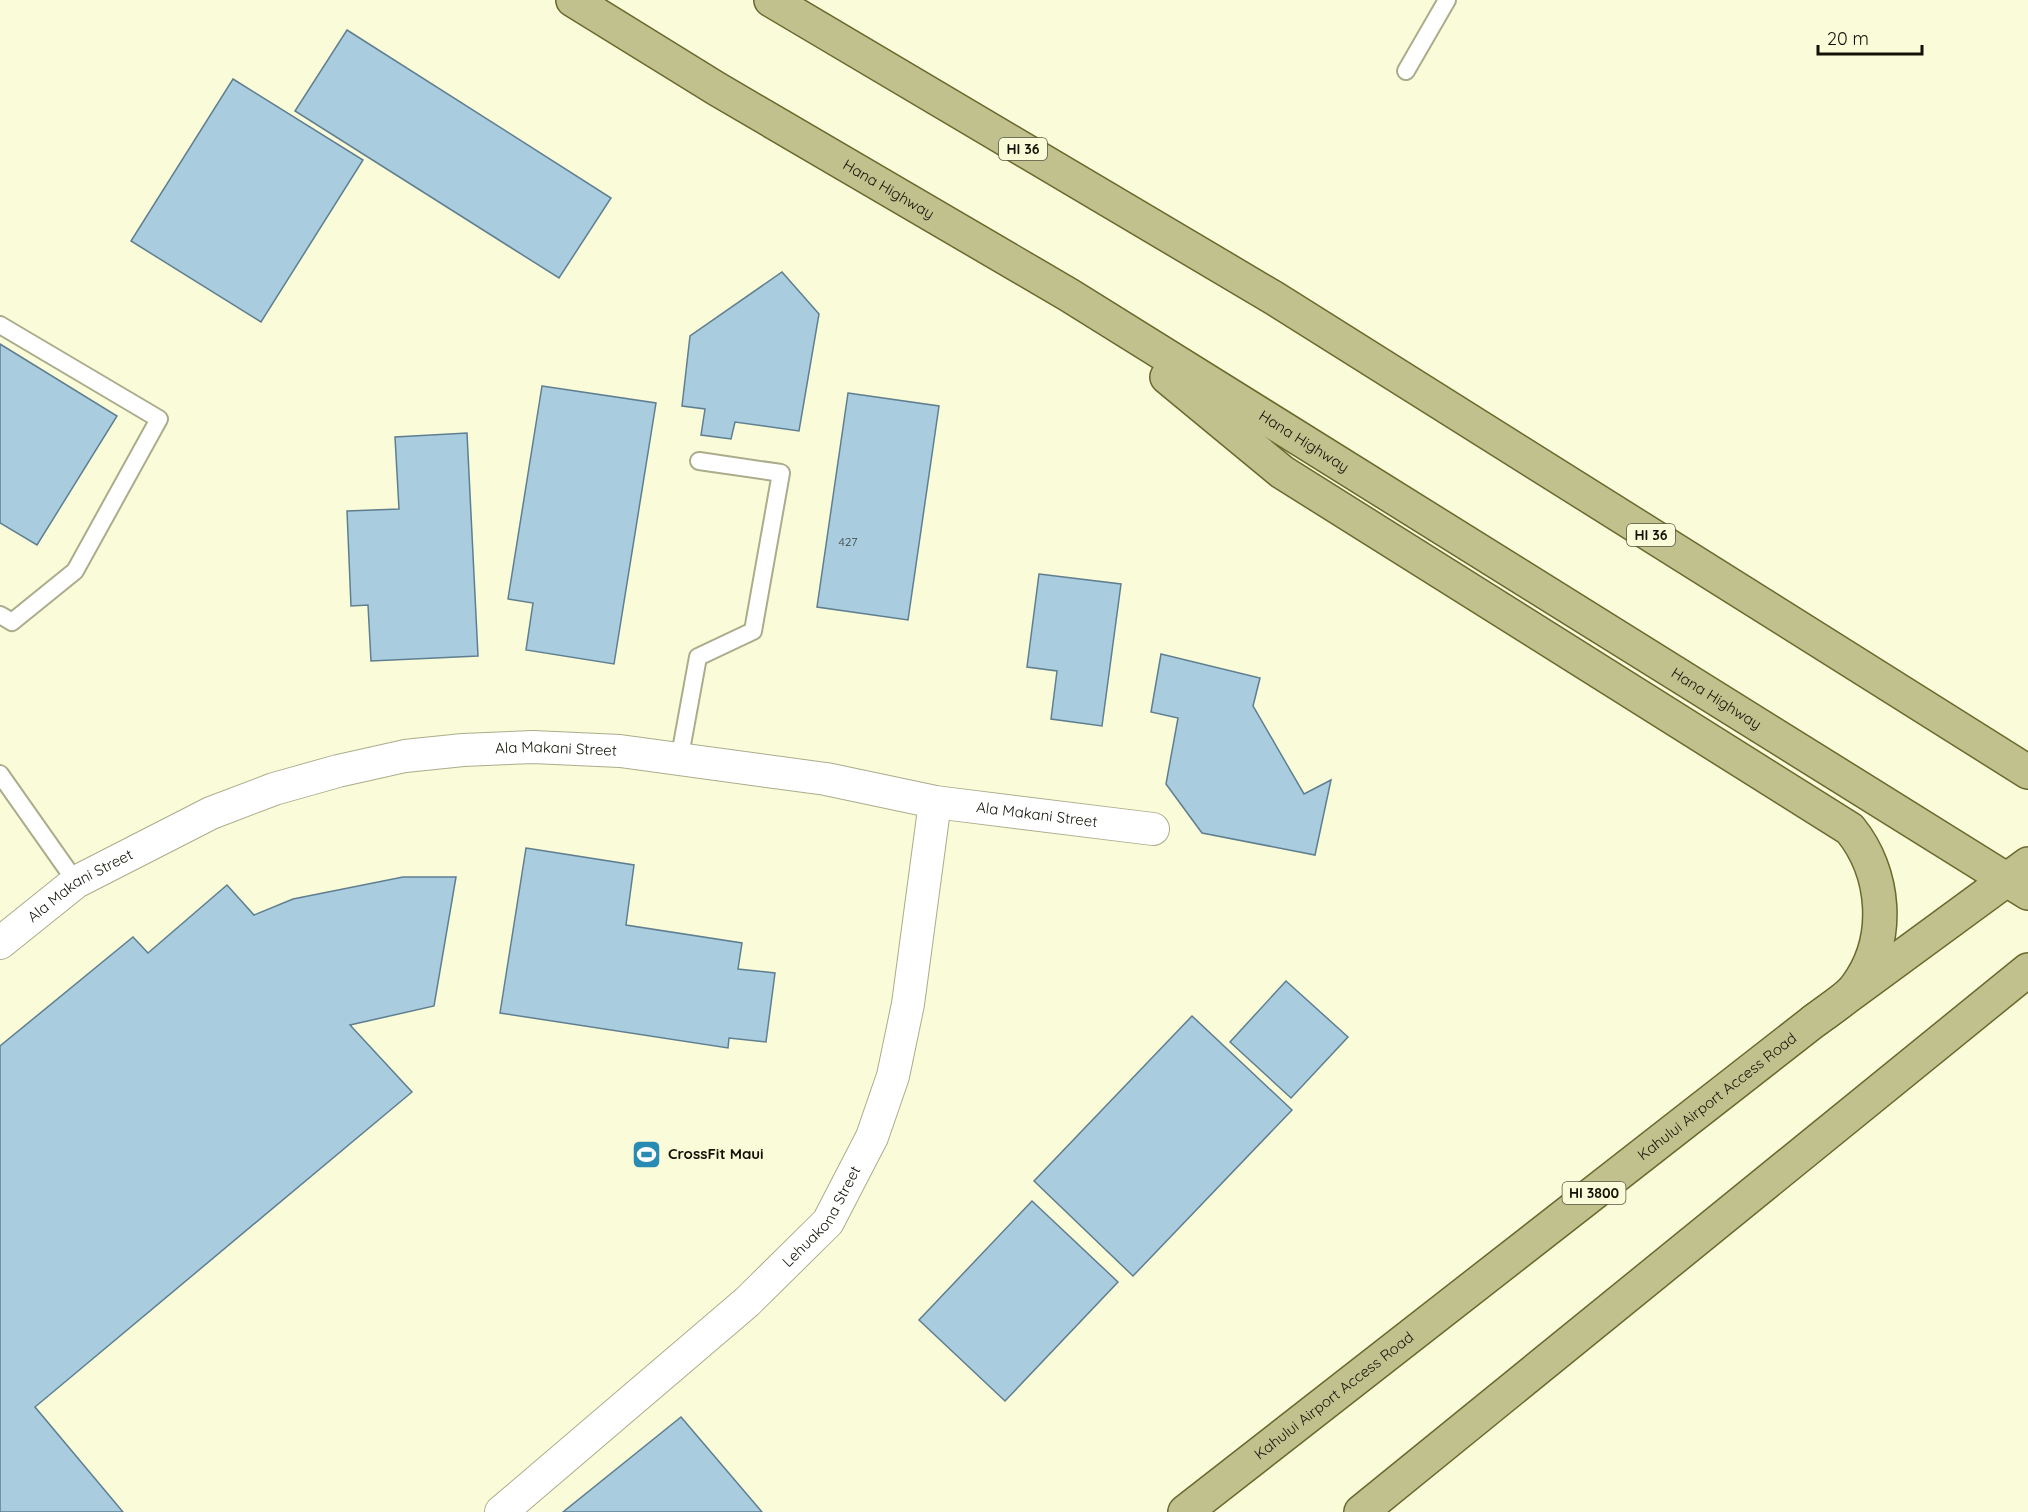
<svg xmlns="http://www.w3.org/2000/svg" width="2028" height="1512" font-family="Quicksand,sans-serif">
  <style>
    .building { fill: #a9ccde; stroke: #5f7f90; stroke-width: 1.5 }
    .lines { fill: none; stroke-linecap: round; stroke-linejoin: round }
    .service-casing { stroke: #abac8c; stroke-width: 20 }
    .minor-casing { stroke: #abac8c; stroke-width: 34 }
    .primary-casing { stroke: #69692e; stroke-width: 36 }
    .service { stroke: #fff; stroke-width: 16 }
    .minor { stroke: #fff; stroke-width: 32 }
    .primary { stroke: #c1c18e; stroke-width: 33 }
    .labels { text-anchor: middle; stroke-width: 4.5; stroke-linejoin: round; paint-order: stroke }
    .number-label { font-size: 12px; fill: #38403d }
    .shield { fill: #fafbd8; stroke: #585846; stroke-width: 1.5 }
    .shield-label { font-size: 14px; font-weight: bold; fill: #121207 }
    .street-label { font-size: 15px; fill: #121207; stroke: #fafbd8 }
    .poi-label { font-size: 15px; font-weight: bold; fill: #121207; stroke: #fafbd8; text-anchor: start }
  </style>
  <rect width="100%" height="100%" fill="#fafbd8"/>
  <path class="building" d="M 347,30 L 611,198 L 559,278 L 295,111 Z
    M 233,79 L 363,160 L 261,322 L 131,241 Z
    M 782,272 L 819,314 L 799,431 L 735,422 L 731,439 L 701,435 L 705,409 L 682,406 L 690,336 Z
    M 0,344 L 117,416 L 37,545 L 0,523 Z
    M 542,386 L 656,403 L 614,664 L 526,650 L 533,603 L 508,599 Z
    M 848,393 L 939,406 L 908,620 L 817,607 Z
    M 467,433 L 478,656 L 371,661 L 368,605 L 351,606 L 347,511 L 399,509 L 395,437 Z
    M 1039,574 L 1121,584 L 1102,726 L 1051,719 L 1057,671 L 1027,667 Z
    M 1161,654 L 1260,678 L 1253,706 L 1304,794 L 1331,780 L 1315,855 L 1202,833 L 1166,784 L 1178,718 L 1151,712 Z
    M 526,848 L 634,865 L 626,925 L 742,943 L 738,969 L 775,973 L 766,1042 L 729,1038 L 728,1048 L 500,1013 Z
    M 403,877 L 456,877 L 434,1006 L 350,1025 L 412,1092 L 35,1407 L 123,1512 L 0,1512 L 0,1046 L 133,937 L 148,953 L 227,885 L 254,915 L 293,899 Z
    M 1286,981 L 1348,1037 L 1291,1098 L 1230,1042 Z
    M 1192,1016 L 1292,1110 L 1133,1276 L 1034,1181 Z
    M 1032,1201 L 1118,1282 L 1005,1401 L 919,1320 Z
    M 681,1417 L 762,1512 L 563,1512 Z"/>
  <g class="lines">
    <defs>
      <path id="service" d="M 1406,71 L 1447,0
        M 0,325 L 159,419 L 75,571 L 12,622 L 0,615
        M 679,761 L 698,657 L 753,631 L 781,473 L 699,461
        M 0,774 L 76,882"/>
      <g id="minor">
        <path id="s1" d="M 0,943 L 76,882 L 211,813 L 274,789 L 338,771 L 405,756 L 463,750 L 533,747 L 620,751 L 826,779 L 935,802 L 1153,829"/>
        <path id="s2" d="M 501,1512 L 747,1302 L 828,1222 L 872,1137 L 893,1076 L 908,1004 L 935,802"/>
      </g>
      <g id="primary">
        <path id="s3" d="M 573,0 L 717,89 L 1069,295 L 2028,893"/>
        <path d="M 771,0 L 1274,298 L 2028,772"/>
        <path d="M 1167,377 L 1282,472 L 1850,829 C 1885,872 1892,939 1856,987 C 1846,1000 1827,1011 1814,1021"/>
        <path id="s4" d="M 1185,1512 L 1814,1021 L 2028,864"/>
        <path d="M 1361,1512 L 2028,970"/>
      </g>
    </defs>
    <use href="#service" class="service-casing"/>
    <use href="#minor" class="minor-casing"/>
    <use href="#primary" class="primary-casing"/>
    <use href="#service" class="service"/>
    <use href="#minor" class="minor"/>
    <use href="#primary" class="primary"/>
  </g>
  <defs>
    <symbol id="stadium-square" viewBox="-11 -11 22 22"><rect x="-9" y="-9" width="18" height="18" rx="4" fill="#278bb4" stroke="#fafbd8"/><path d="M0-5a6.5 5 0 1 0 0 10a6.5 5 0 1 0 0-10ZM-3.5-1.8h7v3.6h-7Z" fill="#fff"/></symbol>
  </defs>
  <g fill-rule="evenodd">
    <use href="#stadium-square" x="630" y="1138" width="33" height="33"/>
  </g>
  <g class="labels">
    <g class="number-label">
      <text x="848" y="546">427</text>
    </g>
    <g class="shield">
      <rect x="999" y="138" width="48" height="22" rx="4.5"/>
      <rect x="1627" y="524" width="48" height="22" rx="4.5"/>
      <rect x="1562.5" y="1182" width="63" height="22" rx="4.5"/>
    </g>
    <g class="shield-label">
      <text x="1023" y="154">HI 36</text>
      <text x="1651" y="540">HI 36</text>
      <text x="1594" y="1198">HI 3800</text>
    </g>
    <g class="street-label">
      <text dy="5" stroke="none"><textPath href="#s3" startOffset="368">Hana Highway</textPath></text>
      <text dy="5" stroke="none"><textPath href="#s3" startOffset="854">Hana Highway</textPath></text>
      <text dy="5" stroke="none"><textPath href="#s3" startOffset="1340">Hana Highway</textPath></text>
      <text dy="5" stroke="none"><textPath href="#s1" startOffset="603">Ala Makani Street</textPath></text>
      <text dy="5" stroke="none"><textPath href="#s1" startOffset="1089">Ala Makani Street</textPath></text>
      <text dy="5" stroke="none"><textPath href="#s1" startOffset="99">Ala Makani Street</textPath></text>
      <text dy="5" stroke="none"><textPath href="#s4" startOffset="675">Kahului Airport Access Road</textPath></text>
      <text dy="5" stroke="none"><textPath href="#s2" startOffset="438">Lehuakona Street</textPath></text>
      <text dy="5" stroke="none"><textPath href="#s4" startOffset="189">Kahului Airport Access Road</textPath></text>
    </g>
    <g class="poi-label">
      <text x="668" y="1159">CrossFit Maui</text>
    </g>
  </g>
  <path d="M1818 45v9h104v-9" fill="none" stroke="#121207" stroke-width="3"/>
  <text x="1827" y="45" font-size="18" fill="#121207" stroke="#fafbd8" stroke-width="4.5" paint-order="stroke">20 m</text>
</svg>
